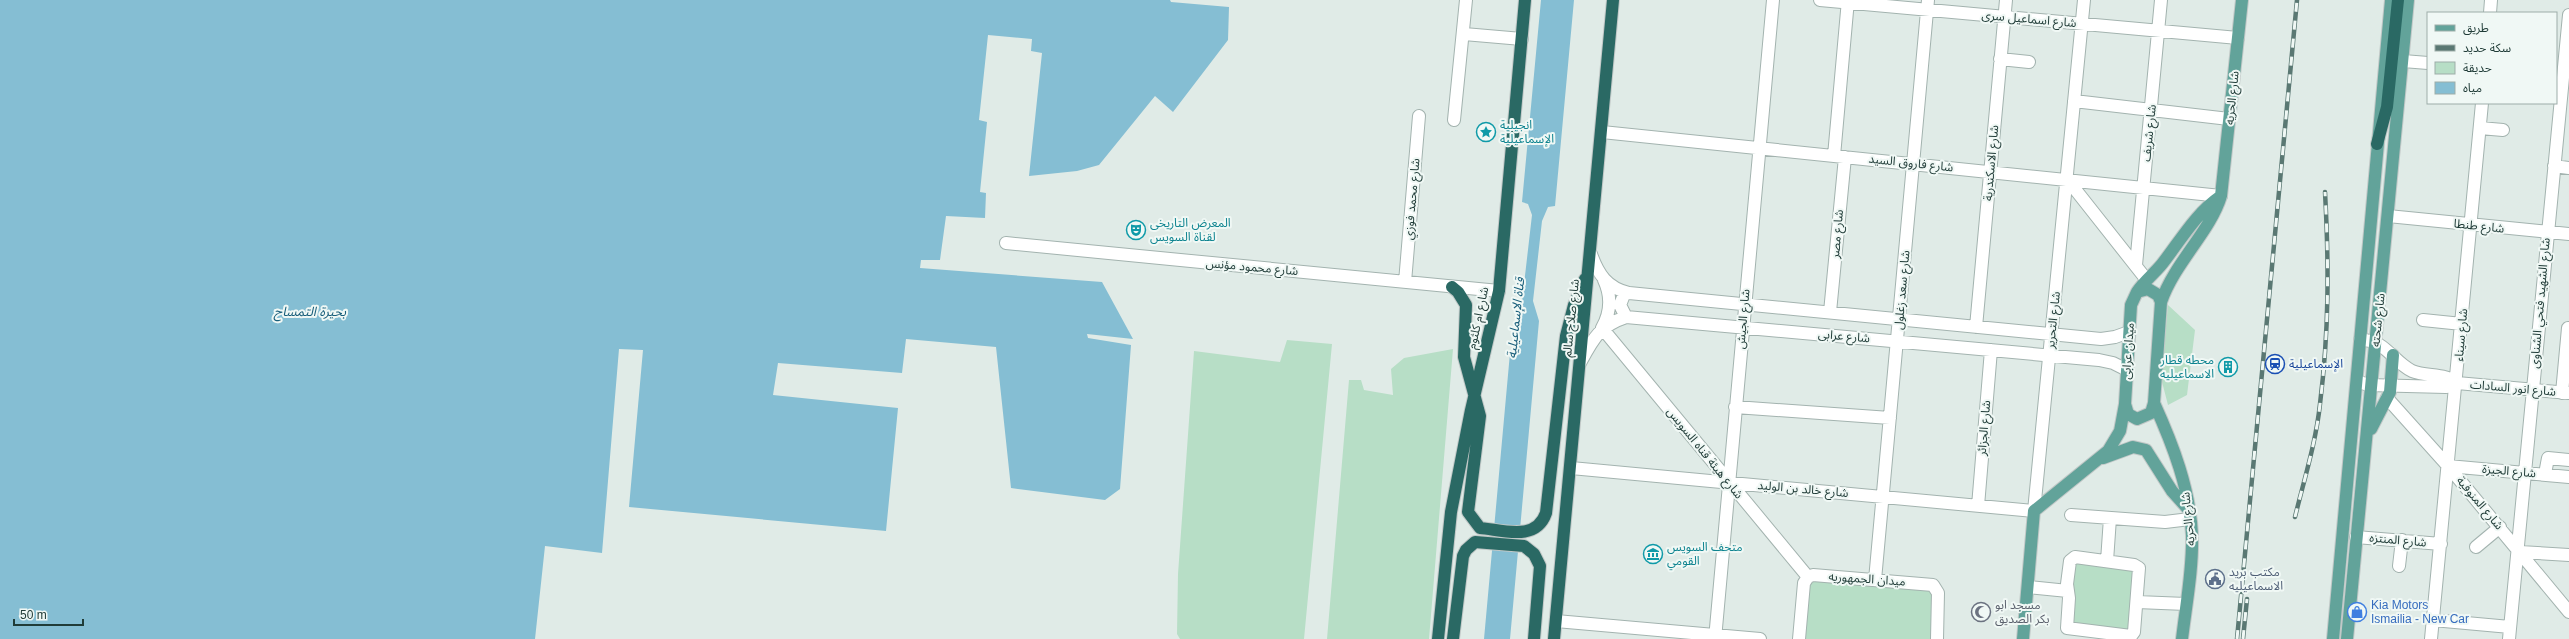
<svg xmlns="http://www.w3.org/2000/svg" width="2569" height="639" font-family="Helvetica,'Noto Sans Arabic',sans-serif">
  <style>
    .green { fill: #b7dec6 }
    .water { fill: #85bed3 }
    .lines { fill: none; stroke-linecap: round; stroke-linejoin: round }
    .minor-casing { stroke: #a3b3af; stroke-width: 14 }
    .major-casing { stroke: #c1c8c7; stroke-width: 14 }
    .highway-casing { stroke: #c1c8c7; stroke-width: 14 }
    .minor { stroke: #fff; stroke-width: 12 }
    .major { stroke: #62a39a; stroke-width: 12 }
    .highway { stroke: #2a6964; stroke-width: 12 }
    .rail-casing { stroke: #5a7873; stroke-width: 4.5 }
    .rail { stroke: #f0f8f5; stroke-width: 3; stroke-dasharray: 9; stroke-linecap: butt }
    .labels { text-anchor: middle; stroke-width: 4; stroke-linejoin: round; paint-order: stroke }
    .street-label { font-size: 12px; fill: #203c38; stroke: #f0f8f5 }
    .culture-label { font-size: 12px; fill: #0d838f; stroke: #f0f8f5; text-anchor: start }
    .transit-label { font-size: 12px; fill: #164399; stroke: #f0f8f5; text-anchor: start }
    .service-label { font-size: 12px; fill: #4e5e75; stroke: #f0f8f5; text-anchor: start }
    .worship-label { font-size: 12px; fill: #5b616d; stroke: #f0f8f5; text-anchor: start }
    .shop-label { font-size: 12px; fill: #366cbe; stroke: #f0f8f5; text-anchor: start }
    .water-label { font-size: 13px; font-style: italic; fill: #185e7a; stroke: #f0f8f5 }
  </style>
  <rect width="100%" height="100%" fill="#e0ebe7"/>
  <path class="green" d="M 2168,305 L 2195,330 L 2187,395 L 2168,405 L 2161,378 Z
    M 1287,340 L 1332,344 L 1304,639 L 1180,639 L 1177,634 L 1178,574 L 1194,351 L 1280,362 Z
    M 1453,349 L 1429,639 L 1327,639 L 1349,380 L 1361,380 L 1364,390 L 1393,395 L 1391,369 L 1404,358 Z
    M 2070,561 L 2134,565 L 2134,632 L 2071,630 Z
    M 1808,579 L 1937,589 L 1933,639 L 1803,639 Z"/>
  <path class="water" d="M 0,0 L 1170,0 L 1171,2 L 1229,7 L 1228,40 L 1173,112 L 1155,96 L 1099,165 L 1077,171 L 1029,176 L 1042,53 L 1031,51 L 1032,39 L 988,35 L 979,120 L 987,122 L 980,192 L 986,193 L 985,218 L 946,216 L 940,260 L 921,260 L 920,268 L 1102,282 L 1133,339 L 1087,334 L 1088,338 L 1131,345 L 1120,489 L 1105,500 L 1011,488 L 996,347 L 906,339 L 902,373 L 778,363 L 773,395 L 898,408 L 886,531 L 629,507 L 643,350 L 619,349 L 602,553 L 545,546 L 535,639 L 0,639 Z
    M 1541,0 L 1574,0 L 1555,206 L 1548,207 L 1542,221 L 1533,301 L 1539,321 L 1510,639 L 1484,639 L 1510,353 L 1520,319 L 1532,215 L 1528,204 L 1522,202 Z"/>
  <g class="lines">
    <defs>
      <path id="minor" d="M 1820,0 L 2238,38
        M 2490,13 L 2491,0
        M 1464,34 L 1522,39
        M 2000,59 L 2029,62
        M 2403,61 L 2428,63
        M 2074,101 L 2229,119
        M 1454,120 L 1466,0
        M 2480,128 L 2503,130
        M 1602,132 L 2221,196
        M 1834,156 L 1848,0
        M 2554,166 L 2569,168
        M 2067,179 L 2146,279
        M 2388,216 L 2569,234
        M 1006,243 L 1499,291
        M 1591,254 C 1598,274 1607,288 1629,293 L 2101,339 L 2115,337 L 2129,332
        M 2136,265 L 2161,0
        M 1604,280 C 1612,297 1611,312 1602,328 L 1808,577
        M 1405,282 L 1419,116
        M 1625,292 L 1620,305 L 1626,317
        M 1830,312 L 1845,157
        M 2423,320 L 2462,324
        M 1976,327 L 2006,0
        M 2360,340 C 2385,339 2392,361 2412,371 C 2426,377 2446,373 2457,383 L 2569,393
        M 1580,363 C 1593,339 1599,326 1626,317 L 2099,360 L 2113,363 L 2127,370
        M 2357,381 L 2368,385 L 2446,387 L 2457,383
        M 2562,393 L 2568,328
        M 2387,398 L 2448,466 L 2569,612
        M 1735,407 L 1890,418
        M 2448,466 L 2569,477
        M 1571,468 L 2034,511 L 2084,0
        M 2545,474 L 2548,458 L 2569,460
        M 1978,506 L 1991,350
        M 2071,515 L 2165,522 L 2190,519
        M 2356,537 L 2441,544
        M 2476,547 L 2500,527
        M 2520,552 L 2569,555
        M 2075,557 L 2134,565 L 2139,568 L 2134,632 L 2131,636 L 2067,628 L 2069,598 L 2067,584 L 2070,561 Z
        M 2107,561 L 2110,518
        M 2399,566 L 2402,540
        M 1875,580 L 1928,0
        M 2028,587 L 2068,591
        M 2137,602 L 2186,604
        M 2433,620 L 2510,627
        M 1556,621 L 1760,639
        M 1715,639 L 1773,0
        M 1799,639 L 1804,583 L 1808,577 L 1813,575 L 1933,585 L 1938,593 L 1937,639
        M 2431,639 L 2482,103
        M 2509,639 L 2569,15"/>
      <path id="major" d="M 2148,289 L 2158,295 L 2161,302 L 2154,403 L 2151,413 L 2137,419 L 2128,414 L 2125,404 L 2131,305 L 2137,292 Z
        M 2137,292 C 2144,281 2154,274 2162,264 C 2181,240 2195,214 2221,196
        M 2161,302 C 2175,262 2210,232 2221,196 L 2242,0
        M 2154,403 C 2173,445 2190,489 2192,535 C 2193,569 2186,605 2182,639
        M 2371,429 L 2390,392 L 2393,355
        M 2103,458 L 2133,447 L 2146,450 L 2172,491 L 2189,510
        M 2023,639 L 2034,511 L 2108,451 L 2120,431 L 2125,404
        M 2333,639 L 2391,0
        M 2347,639 L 2408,0"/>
      <path id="highway" d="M 2377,144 L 2387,107 L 2398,0
        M 1452,287 L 1458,292 L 1466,305 L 1464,357 L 1480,416 L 1468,512 L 1480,528 C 1503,530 1536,542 1546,513 L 1566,336 L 1574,305 L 1585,279
        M 1438,639 L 1451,512 L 1471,410 L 1499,291 L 1525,0
        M 1453,639 L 1463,556 L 1466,550 L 1475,542 L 1524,546 L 1534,554 L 1540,566 L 1534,639
        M 1554,639 L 1613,0"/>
    </defs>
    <use href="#minor" class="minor-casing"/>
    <use href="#major" class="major-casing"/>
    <use href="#highway" class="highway-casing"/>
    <use href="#minor" class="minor"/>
    <use href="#major" class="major"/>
    <use href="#highway" class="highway"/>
    <defs>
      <path id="rail" d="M 2295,517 C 2304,480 2316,442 2320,404 C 2329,331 2329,266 2325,192
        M 2237,639 L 2297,0
        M 2243,639 L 2247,599"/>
    </defs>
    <use href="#rail" class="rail-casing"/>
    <use href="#rail" class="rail"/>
  </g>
  <defs>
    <symbol id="sight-ring" viewBox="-11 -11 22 22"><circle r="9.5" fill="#f0f8f5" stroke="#0f9aa8" stroke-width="1.5"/><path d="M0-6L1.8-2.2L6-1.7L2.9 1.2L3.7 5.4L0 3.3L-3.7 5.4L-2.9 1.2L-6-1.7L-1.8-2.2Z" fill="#0f9aa8"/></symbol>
    <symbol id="theatre-ring" viewBox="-11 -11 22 22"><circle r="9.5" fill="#f0f8f5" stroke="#0f9aa8" stroke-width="1.5"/><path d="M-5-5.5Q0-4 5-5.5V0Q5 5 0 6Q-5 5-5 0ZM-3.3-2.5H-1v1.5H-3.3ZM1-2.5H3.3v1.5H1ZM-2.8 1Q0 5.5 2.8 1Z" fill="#0f9aa8"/></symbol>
    <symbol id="station-ring" viewBox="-11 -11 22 22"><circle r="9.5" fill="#f0f8f5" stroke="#1a4fb4" stroke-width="1.5"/><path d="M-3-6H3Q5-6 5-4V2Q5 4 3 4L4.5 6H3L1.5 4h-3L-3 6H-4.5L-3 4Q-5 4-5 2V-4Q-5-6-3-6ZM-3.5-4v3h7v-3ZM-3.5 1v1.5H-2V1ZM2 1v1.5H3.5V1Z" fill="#1a4fb4"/></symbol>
    <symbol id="building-ring" viewBox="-11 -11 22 22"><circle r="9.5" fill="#f0f8f5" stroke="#0f9aa8" stroke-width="1.5"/><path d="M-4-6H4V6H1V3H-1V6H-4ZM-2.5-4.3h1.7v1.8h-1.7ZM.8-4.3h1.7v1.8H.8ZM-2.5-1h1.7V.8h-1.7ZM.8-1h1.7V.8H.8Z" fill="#0f9aa8"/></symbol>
    <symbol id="museum-ring" viewBox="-11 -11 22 22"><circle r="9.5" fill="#f0f8f5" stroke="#0f9aa8" stroke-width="1.5"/><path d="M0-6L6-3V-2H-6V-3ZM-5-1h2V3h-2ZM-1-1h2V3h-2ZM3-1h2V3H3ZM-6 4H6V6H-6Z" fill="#0f9aa8"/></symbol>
    <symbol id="civic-ring" viewBox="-11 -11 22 22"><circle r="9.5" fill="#f0f8f5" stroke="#5c6f8a" stroke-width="1.5"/><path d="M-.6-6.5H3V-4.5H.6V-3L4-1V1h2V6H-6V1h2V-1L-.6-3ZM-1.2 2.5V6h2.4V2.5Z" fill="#5c6f8a"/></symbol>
    <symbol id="mosque-ring" viewBox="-11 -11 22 22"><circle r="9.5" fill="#f0f8f5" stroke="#6b7280" stroke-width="1.5"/><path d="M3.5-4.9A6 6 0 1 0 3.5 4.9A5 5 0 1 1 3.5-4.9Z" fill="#6b7280"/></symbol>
    <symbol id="shop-ring" viewBox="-11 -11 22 22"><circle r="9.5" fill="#f0f8f5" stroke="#3f7fe0" stroke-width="1.5"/><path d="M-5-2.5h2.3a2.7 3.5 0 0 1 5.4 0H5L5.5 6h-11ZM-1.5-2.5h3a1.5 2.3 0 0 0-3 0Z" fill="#3f7fe0"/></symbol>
  </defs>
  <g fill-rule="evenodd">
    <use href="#sight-ring" x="1475" y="121" width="22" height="22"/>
    <use href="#theatre-ring" x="1125" y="219" width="22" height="22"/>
    <use href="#station-ring" x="2264" y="353" width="22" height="22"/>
    <use href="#building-ring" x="2217" y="356" width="22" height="22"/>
    <use href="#museum-ring" x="1642" y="543" width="22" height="22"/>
    <use href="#civic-ring" x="2204" y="568" width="22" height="22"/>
    <use href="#mosque-ring" x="1970" y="601" width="22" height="22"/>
    <use href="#shop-ring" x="2346" y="601" width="22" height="22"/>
  </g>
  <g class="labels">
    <g class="street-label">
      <text transform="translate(2029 19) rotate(5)" y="4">شارع اسماعيل سرى</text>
      <text transform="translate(2232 98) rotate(-84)" y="4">شارع الحريه</text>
      <text transform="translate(2149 133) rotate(-84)" y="4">شارع شريف</text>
      <text transform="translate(1911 163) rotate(6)" y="4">شارع فاروق السيد</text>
      <text transform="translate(1991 163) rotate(-85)" y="4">شارع الاسكندرية</text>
      <text transform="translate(1412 199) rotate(-85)" y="4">شارع محمد فوزي</text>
      <text transform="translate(2479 226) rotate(6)" y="4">شارع طنطا</text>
      <text transform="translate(1837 234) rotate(-85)" y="4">شارع مصر</text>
      <text transform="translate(1252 267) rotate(5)" y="4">شارع محمود مؤنس</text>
      <text transform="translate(1902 290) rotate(-85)" y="4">شارع سعد زغلول</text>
      <text transform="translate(2540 303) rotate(-85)" y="4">شارع الشهيد فتحي الشناوى</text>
      <text transform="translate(1478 318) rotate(-78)" y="4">شارع ام كلثوم</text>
      <text transform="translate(1571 318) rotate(-84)" y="4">شارع صلاح سالم</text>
      <text transform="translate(1743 319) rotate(-85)" y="4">شارع الجيش</text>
      <text transform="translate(2053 320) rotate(-84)" y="4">شارع التحرير</text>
      <text transform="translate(2378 320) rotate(-84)" y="4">شارع شحته</text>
      <text transform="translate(2461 335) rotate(-85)" y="4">شارع سيناء</text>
      <text transform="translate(1844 336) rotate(5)" y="4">شارع عرابى</text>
      <text transform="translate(2128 351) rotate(-86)" y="4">ميدان عرابى</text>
      <text transform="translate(2513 388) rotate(5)" y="4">شارع انور السادات</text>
      <text transform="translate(1984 428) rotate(-85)" y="4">شارع الجزائر</text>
      <text transform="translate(1705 453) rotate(51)" y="4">شارع هيئة قناه السويس</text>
      <text transform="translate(2509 471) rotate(5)" y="4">شارع الجيزة</text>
      <text transform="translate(1803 489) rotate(5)" y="4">شارع خالد بن الوليد</text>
      <text transform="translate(2480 503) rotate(50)" y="4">شارع المنوفية</text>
      <text transform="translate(2188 519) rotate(-96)" y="4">شارع الحريه</text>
      <text transform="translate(2398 540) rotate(5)" y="4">شارع المنتزه</text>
      <text transform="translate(1867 579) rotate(4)" y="4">ميدان الجمهوريه</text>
    </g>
    <g class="culture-label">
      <text x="1500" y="129">انجيلية<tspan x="1500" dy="14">الإسماعيلية</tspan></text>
      <text x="1150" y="227">المعرض التاريخى<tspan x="1150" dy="14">لقناة السويس</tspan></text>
      <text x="2214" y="364" text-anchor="end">محطه قطار<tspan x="2214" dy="14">الاسماعيليه</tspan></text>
      <text x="1667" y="551">متحف السويس<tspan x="1667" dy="14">القومي</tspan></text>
    </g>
    <g class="transit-label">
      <text x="2289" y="368">الإسماعيلية</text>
    </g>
    <g class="service-label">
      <text x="2229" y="576">مكتب بريد<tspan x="2229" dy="14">الاسماعيليه</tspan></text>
    </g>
    <g class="worship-label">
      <text x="1995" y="609">مسجد ابو<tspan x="1995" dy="14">بكر الصديق</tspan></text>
    </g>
    <g class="shop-label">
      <text x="2371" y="609">Kia Motors<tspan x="2371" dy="14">Ismailia - New Car</tspan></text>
    </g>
    <g class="water-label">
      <text x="310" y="316">بحيرة التمساح</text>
      <text transform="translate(1515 318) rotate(-84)" y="5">قناة الإسماعيلية</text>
    </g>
  </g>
  <rect x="2427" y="12" width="130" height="92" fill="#f0f8f5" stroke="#9dada9"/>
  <rect x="2435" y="25" width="20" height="6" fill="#62a39a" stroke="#9dada9"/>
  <text x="2463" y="32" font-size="12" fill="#203c38">طريق</text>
  <rect x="2435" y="45" width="20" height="6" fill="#5a7873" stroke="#9dada9"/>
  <text x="2463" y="52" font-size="12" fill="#203c38">سكة حديد</text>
  <rect x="2435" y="62" width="20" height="12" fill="#b7dec6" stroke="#9dada9"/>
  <text x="2463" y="72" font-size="12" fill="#203c38">حديقة</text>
  <rect x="2435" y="82" width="20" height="12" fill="#85bed3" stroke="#9dada9"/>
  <text x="2463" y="92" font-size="12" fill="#203c38">مياه</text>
  <path d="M14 619v6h69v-6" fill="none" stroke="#203c38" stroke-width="2"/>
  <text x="20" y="619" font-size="12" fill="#203c38" stroke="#f0f8f5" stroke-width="3" paint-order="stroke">50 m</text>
</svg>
